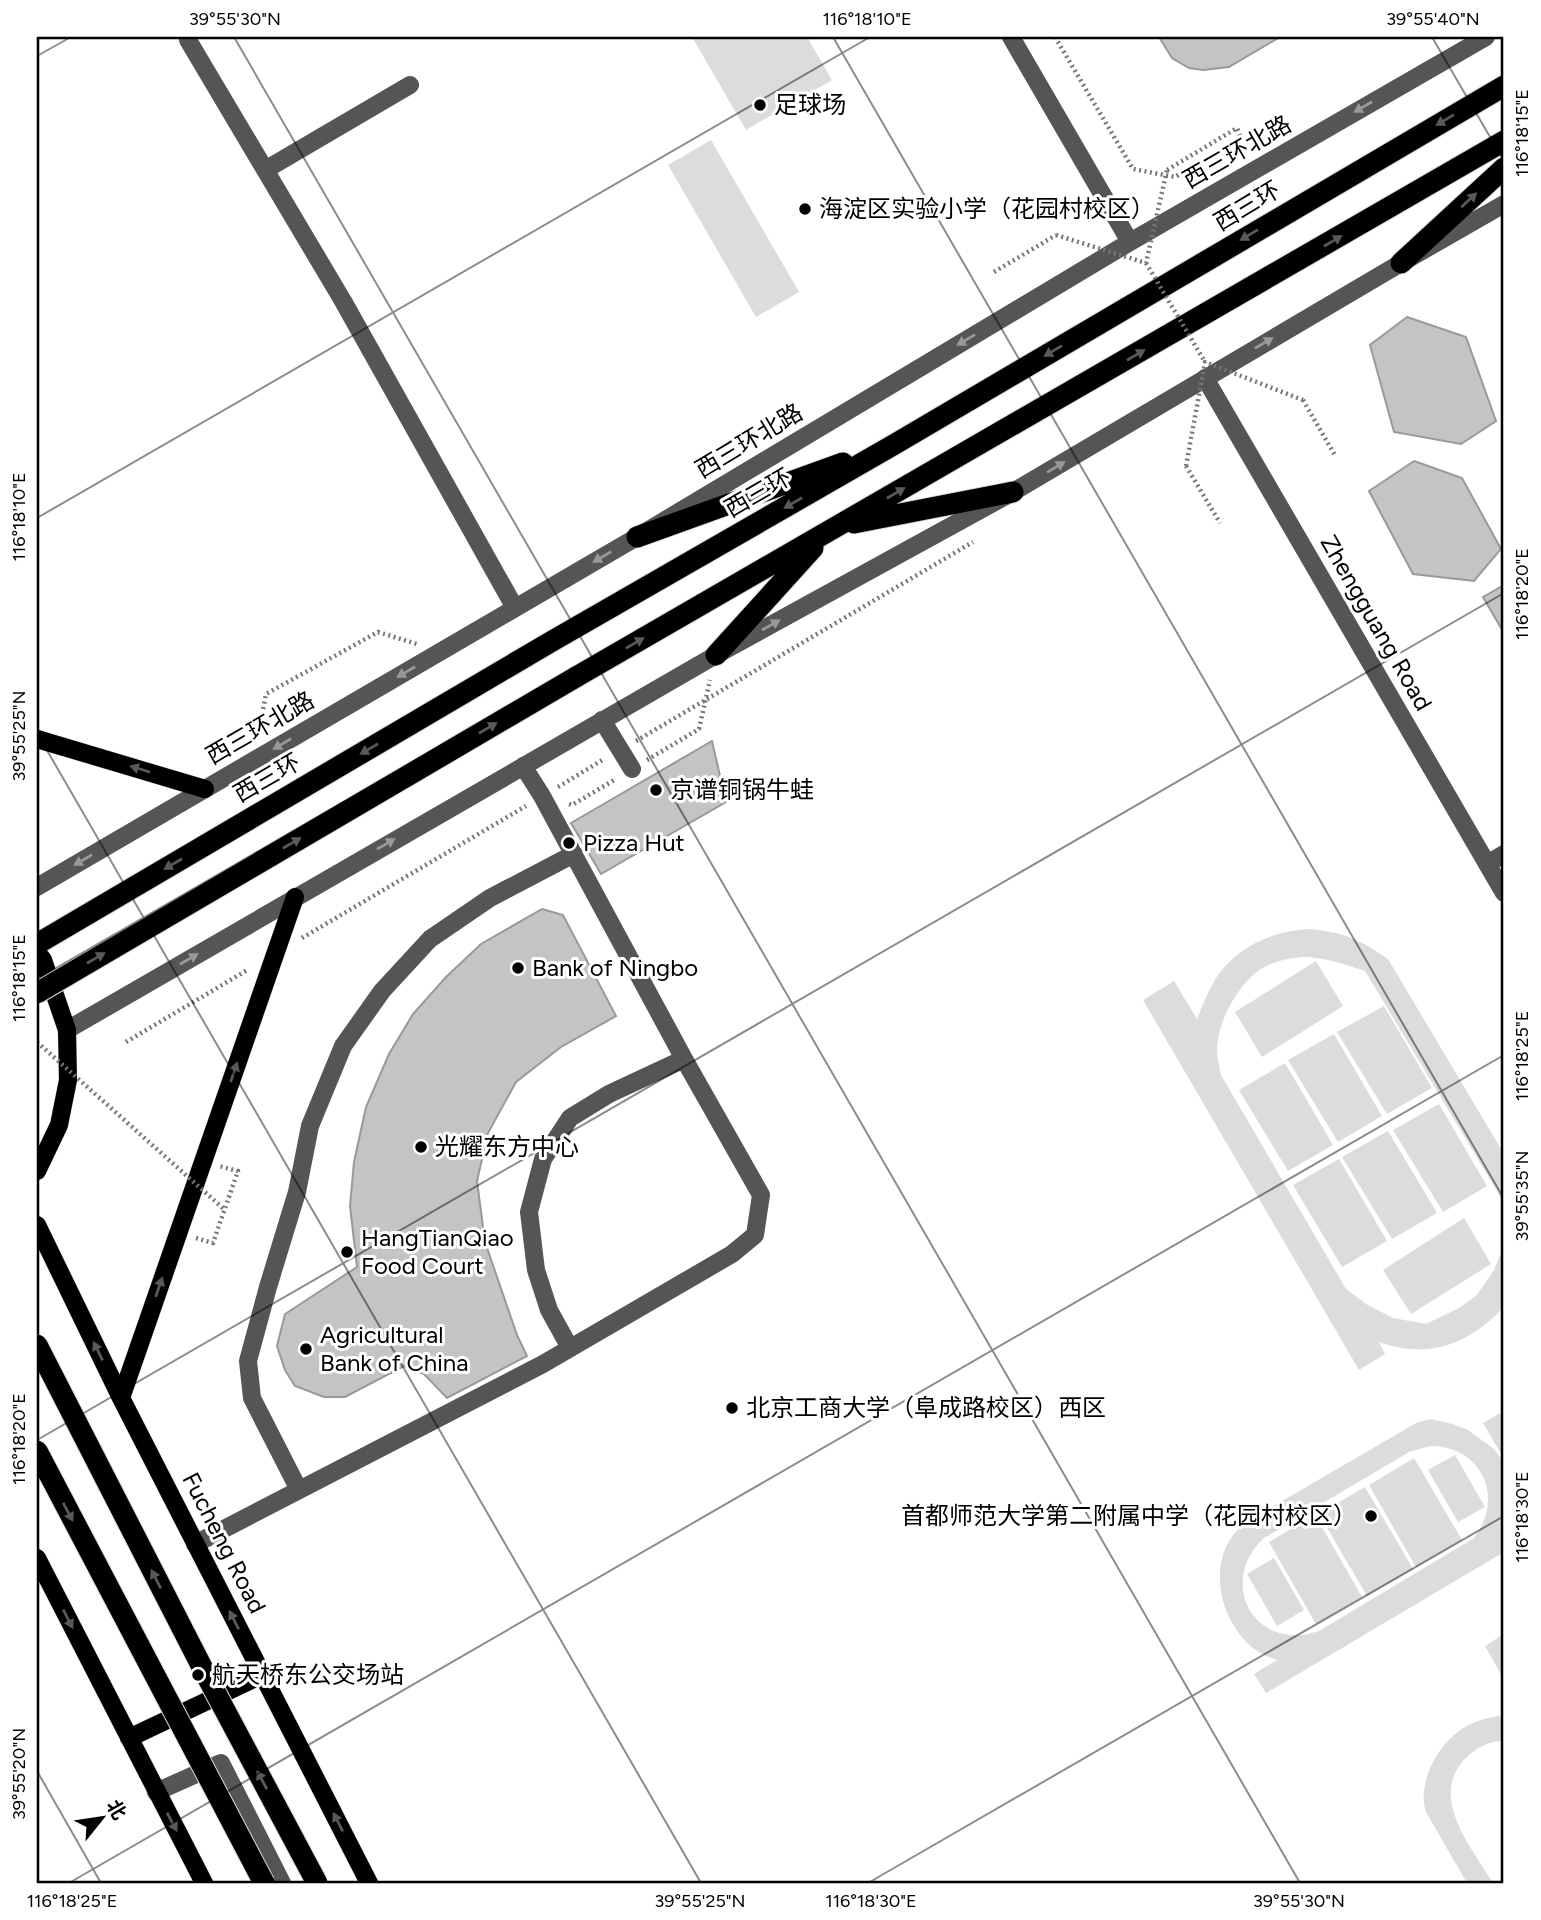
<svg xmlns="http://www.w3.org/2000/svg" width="1541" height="1920" font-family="Figtree,'Noto Sans SC',sans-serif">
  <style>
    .green { fill: #dcdcdc; fill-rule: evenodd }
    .building { fill: #c4c4c4; stroke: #999; stroke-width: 2 }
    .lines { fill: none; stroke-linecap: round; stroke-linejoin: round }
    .major-casing { stroke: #dbdbdb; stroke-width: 19 }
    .highway-casing { stroke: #dbdbdb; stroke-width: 23 }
    .path { stroke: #777; stroke-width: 4.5; stroke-dasharray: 2 3.5; stroke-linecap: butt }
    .minor { stroke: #555; stroke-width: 18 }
    .major { stroke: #000; stroke-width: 18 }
    .highway { stroke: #000; stroke-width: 21 }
    .highway-bridge-casing { stroke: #dbdbdb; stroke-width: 23; stroke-linecap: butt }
    .path-bridge { stroke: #777; stroke-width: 4.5; stroke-dasharray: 2 3.5; stroke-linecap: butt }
    .highway-bridge { stroke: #000; stroke-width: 21 }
    .oneway { fill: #999 }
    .oneway2 { fill: #595959 }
    .ticks { fill: none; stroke: #000; stroke-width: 2; stroke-opacity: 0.45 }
    .poi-dot { fill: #000; stroke: #fff; stroke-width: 2.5 }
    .labels { text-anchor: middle; stroke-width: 6; stroke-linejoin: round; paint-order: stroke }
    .poi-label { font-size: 24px; fill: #000; stroke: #fff; text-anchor: start }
    .street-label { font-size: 24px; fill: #000; stroke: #fff }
    .neatline { fill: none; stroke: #000; stroke-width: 2.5 }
    .ticks-label { font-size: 18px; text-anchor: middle; fill: #000 }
  </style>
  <rect width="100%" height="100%" fill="#fff"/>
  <path class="green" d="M 692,37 L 807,37 L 832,80 L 746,130 Z
    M 711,140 L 799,292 L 756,317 L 668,165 Z
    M 1308,929 C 1343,932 1359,939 1388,959 L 1504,1154 L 1504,1225 L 1500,1196 L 1365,971 C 1347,965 1326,958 1307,957 C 1289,957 1265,963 1252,976 C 1234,993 1218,1023 1217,1048 C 1217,1056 1219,1066 1221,1075 L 1346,1289 L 1366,1304 L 1393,1318 L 1426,1324 L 1459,1308 L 1477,1295 L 1494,1270 L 1504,1246 L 1504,1307 C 1469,1344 1429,1360 1379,1342 L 1385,1354 L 1359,1370 L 1143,1000 L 1174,981 L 1197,1019 C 1203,1004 1209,989 1218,975 C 1239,946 1273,931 1308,929 Z
    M 1316,961 L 1343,1006 L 1262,1057 L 1235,1012 Z
    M 1384,1006 L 1432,1088 L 1387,1114 L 1337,1032 Z
    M 1334,1034 L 1382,1116 L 1338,1142 L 1288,1060 Z
    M 1285,1063 L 1333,1145 L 1288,1171 L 1239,1090 Z
    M 1439,1104 L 1487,1186 L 1443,1212 L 1393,1130 Z
    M 1388,1131 L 1437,1213 L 1392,1239 L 1342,1157 Z
    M 1339,1159 L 1387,1241 L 1342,1267 L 1293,1185 Z
    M 1464,1218 L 1491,1264 L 1411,1314 L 1383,1270 Z
    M 1500,1413 L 1504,1421 L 1504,1459 L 1483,1423 Z
    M 1431,1419 L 1452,1424 L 1468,1430 L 1494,1449 L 1504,1462 L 1504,1552 L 1266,1693 L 1254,1674 L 1277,1660 C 1269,1657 1260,1654 1253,1648 C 1216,1617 1205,1553 1246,1522 L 1418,1422 ZM 1430,1446 C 1482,1446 1505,1497 1474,1538 L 1319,1631 C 1255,1653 1216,1583 1264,1538 L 1409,1452 Z
    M 1455,1455 L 1485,1507 L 1458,1522 L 1428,1470 Z
    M 1414,1458 L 1462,1540 L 1416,1567 L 1369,1485 Z
    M 1365,1487 L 1413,1569 L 1367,1596 L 1319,1514 Z
    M 1315,1515 L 1362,1597 L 1316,1624 L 1269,1542 Z
    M 1274,1558 L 1304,1610 L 1277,1626 L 1247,1574 Z
    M 1502,1635 L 1504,1639 L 1504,1680 L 1485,1646 Z
    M 1499,1716 L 1504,1717 L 1504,1741 C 1489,1741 1477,1747 1466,1758 C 1427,1796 1472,1848 1493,1883 L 1467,1883 L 1426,1812 C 1416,1782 1440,1740 1467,1726 C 1477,1720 1488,1718 1499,1716 Z"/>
  <path class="building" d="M 1159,37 L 1280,37 L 1229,67 L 1203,70 L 1189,68 L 1172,58 Z
    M 1407,317 L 1466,337 L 1496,421 L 1461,444 L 1394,432 L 1370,345 Z
    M 1414,461 L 1462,478 L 1501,549 L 1474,581 L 1413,574 L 1369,491 Z
    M 1504,585 L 1504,633 L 1483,597 Z
    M 712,741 L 726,802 L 601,874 L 571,823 Z
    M 542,909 L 563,915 L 616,1016 L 561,1047 L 516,1082 L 488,1133 L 477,1181 L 485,1242 L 517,1335 L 527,1356 L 447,1398 L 424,1374 L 404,1366 L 345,1397 L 324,1397 L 295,1386 L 285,1370 L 277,1346 L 285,1314 L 357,1267 L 350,1206 L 354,1162 L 366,1107 L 389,1054 L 413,1014 L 446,977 L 481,944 Z"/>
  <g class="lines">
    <defs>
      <path id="major" d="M 37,739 L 205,789
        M 37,952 L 43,960 L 67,1030 L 68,1080 L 59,1125 L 37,1171
        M 37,1225 L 121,1398 L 369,1883
        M 121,1398 L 295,897
        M 37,1558 L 204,1883
        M 129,1738 L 262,1675"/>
      <path id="highway" d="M 1401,263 L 1504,168
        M 854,523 L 1013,492
        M 637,537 L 843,463
        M 716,655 L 813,548
        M 576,677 L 1504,141
        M 37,944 L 554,640 L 895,444 L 1504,86"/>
    </defs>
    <use href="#major" class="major-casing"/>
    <use href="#highway" class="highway-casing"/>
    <path class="path" d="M 1055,37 L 1133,169 L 1175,177 L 1241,138 L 1237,128 L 1167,170
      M 994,272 L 1056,235
      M 1303,400 L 1336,457
      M 1186,466 L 1220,523
      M 258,736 L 266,694 L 378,632 L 417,644
      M 636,741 L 973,542
      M 647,760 L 699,729 L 710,680
      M 558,787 L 604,759
      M 569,804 L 572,805 L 616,779
      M 302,938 L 526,806
      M 126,1042 L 249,969
      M 196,1238 L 213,1243 L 238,1171 L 219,1166"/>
    <path class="minor" d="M 1011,37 L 1130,242
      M 188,40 L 343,301 L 515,608
      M 265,170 L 410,85
      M 1205,378 L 1504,893
      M 602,720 L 632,769
      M 1487,864 L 1504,854
      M 37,887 L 637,537 L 1130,242 L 1486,37
      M 67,1030 L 716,655 L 1013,492 L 1401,263 L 1504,204
      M 570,1348 L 549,1310 L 536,1270 L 529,1212 L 543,1159 L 570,1118 L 609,1094 L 684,1059
      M 299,1490 L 252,1398 L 248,1361 L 268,1287 L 297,1192 L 310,1126 L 343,1046 L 382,991 L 430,939 L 490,898 L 574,854
      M 195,1544 L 543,1364 L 732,1254 L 755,1235 L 761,1195 L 684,1059 L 542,796 L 523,766
      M 156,1792 L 221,1763 L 282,1883"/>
    <use href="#major" class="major"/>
    <use href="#highway" class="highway"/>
    <defs>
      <path id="highway-bridge" d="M 37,993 L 576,677
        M 37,1345 L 204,1671 L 317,1883
        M 37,1451 L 264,1883"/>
    </defs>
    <use href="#highway-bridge" class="highway-bridge-casing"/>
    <path class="path-bridge" d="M 1056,235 L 1146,263 L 1167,170
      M 1146,263 L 1205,362
      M 1186,466 L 1205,362 L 1303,400
      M 37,1042 L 225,1210"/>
    <use href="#highway-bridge" class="highway-bridge"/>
  </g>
  <defs><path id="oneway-solid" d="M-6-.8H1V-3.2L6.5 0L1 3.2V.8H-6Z" transform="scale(1.75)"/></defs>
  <g class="oneway">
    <use href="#oneway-solid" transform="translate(1363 107) rotate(150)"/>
    <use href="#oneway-solid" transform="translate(966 340) rotate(149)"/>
    <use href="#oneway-solid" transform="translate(1264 343) rotate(-30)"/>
    <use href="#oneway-solid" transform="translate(1056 467) rotate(-31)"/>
    <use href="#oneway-solid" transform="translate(602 557) rotate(150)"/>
    <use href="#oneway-solid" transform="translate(771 625) rotate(-29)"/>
    <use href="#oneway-solid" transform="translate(406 672) rotate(150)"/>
    <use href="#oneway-solid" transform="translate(282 744) rotate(150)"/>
    <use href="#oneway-solid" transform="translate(386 844) rotate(-30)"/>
    <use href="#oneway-solid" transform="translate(83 860) rotate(150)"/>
    <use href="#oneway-solid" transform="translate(189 959) rotate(-30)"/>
  </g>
  <g class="oneway2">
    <use href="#oneway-solid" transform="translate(1445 120) rotate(149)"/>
    <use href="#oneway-solid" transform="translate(1469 200) rotate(-43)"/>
    <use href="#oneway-solid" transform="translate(1249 235) rotate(149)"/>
    <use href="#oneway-solid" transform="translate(1333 241) rotate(-30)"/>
    <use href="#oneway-solid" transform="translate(1053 351) rotate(149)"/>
    <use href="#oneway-solid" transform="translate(1136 355) rotate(-30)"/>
    <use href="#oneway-solid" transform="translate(896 493) rotate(-30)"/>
    <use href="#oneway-solid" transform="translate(793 503) rotate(150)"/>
    <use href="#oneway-solid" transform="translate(635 643) rotate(-30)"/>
    <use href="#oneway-solid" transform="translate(488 728) rotate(-30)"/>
    <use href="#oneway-solid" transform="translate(369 749) rotate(150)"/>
    <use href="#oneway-solid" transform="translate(140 769) rotate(-163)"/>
    <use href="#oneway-solid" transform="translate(292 843) rotate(-30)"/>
    <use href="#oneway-solid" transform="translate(173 864) rotate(150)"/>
    <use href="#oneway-solid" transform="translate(96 958) rotate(-30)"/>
    <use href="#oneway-solid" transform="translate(234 1072) rotate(-71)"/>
    <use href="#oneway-solid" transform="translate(159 1287) rotate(-71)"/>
    <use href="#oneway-solid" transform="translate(98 1351) rotate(-116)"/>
    <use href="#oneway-solid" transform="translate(68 1512) rotate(62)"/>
    <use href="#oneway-solid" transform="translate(156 1579) rotate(-117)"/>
    <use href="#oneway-solid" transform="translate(68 1619) rotate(63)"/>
    <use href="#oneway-solid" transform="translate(234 1620) rotate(-117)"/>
    <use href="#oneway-solid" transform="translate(262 1780) rotate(-118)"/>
    <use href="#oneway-solid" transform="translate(172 1822) rotate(62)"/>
    <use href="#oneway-solid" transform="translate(338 1822) rotate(-117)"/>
  </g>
  <path class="ticks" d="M 234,37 L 1300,1883M 833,37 L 1504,1199M 1432,37 L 1504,161M 37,56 L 71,37M 37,518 L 870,37M 37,733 L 701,1883M 37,979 L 1504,132M 37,1440 L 1504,593M 37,1771 L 101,1883M 69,1883 L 1504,1055M 868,1883 L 1504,1516"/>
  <g class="poi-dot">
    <circle cx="760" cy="105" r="7"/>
    <circle cx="805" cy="209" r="7"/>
    <circle cx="656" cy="790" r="7"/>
    <circle cx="569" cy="843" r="7"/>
    <circle cx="518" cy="968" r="7"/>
    <circle cx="421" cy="1147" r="7"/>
    <circle cx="347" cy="1252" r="7"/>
    <circle cx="306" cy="1349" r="7"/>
    <circle cx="732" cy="1408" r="7"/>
    <circle cx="1371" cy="1516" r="7"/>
    <circle cx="198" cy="1675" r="7"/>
  </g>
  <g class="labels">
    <g class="poi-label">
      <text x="774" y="113">足球场</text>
      <text x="819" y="217">海淀区实验小学（花园村校区）</text>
      <text x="670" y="798">京谱铜锅牛蛙</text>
      <text x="583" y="851">Pizza Hut</text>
      <text x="532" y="976">Bank of Ningbo</text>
      <text x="435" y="1155">光耀东方中心</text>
      <text x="361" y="1246">HangTianQiao<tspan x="361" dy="28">Food Court</tspan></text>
      <text x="320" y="1343">Agricultural<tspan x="320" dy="28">Bank of China</tspan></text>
      <text x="746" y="1416">北京工商大学（阜成路校区）西区</text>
      <text x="1357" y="1524" text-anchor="end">首都师范大学第二附属中学（花园村校区）</text>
      <text x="212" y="1683">航天桥东公交场站</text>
    </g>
    <g class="street-label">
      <text transform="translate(1237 152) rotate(-30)" y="8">西三环北路</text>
      <text transform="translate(1247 206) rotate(-31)" y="8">西三环</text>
      <text transform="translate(749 441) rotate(-31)" y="8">西三环北路</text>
      <text transform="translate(758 493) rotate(-30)" y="8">西三环</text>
      <text transform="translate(1376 623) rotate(60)" y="8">Zhengguang Road</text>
      <text transform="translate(260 728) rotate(-30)" y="8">西三环北路</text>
      <text transform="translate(267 778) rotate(-30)" y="8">西三环</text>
      <text transform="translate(224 1543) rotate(63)" y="8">Fucheng Road</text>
    </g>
  </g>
  <rect width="1541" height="1920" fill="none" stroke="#ffffff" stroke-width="77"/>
  <g transform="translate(102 1818) rotate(60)" stroke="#ffffff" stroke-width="5" paint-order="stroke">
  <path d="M0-5L12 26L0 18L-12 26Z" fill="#000000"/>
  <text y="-10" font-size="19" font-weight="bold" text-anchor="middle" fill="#000000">北</text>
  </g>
  <rect x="38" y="38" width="1464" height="1844" class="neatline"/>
  <g class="ticks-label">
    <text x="235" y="25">39°55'30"N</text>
    <text x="867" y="25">116°18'10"E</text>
    <text x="1433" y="25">39°55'40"N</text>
    <text transform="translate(1522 133) rotate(-90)" y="6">116°18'15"E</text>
    <text transform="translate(19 517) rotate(-90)" y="6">116°18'10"E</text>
    <text transform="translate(1522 594) rotate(-90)" y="6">116°18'20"E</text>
    <text transform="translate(19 736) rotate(-90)" y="6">39°55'25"N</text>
    <text transform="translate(19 978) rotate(-90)" y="6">116°18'15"E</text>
    <text transform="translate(1522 1056) rotate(-90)" y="6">116°18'25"E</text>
    <text transform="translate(1522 1196) rotate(-90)" y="6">39°55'35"N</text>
    <text transform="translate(19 1439) rotate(-90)" y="6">116°18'20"E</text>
    <text transform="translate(1522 1517) rotate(-90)" y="6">116°18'30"E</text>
    <text transform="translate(19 1774) rotate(-90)" y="6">39°55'20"N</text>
    <text x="72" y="1907">116°18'25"E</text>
    <text x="700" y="1907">39°55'25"N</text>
    <text x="871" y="1907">116°18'30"E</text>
    <text x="1299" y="1907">39°55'30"N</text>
  </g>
</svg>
